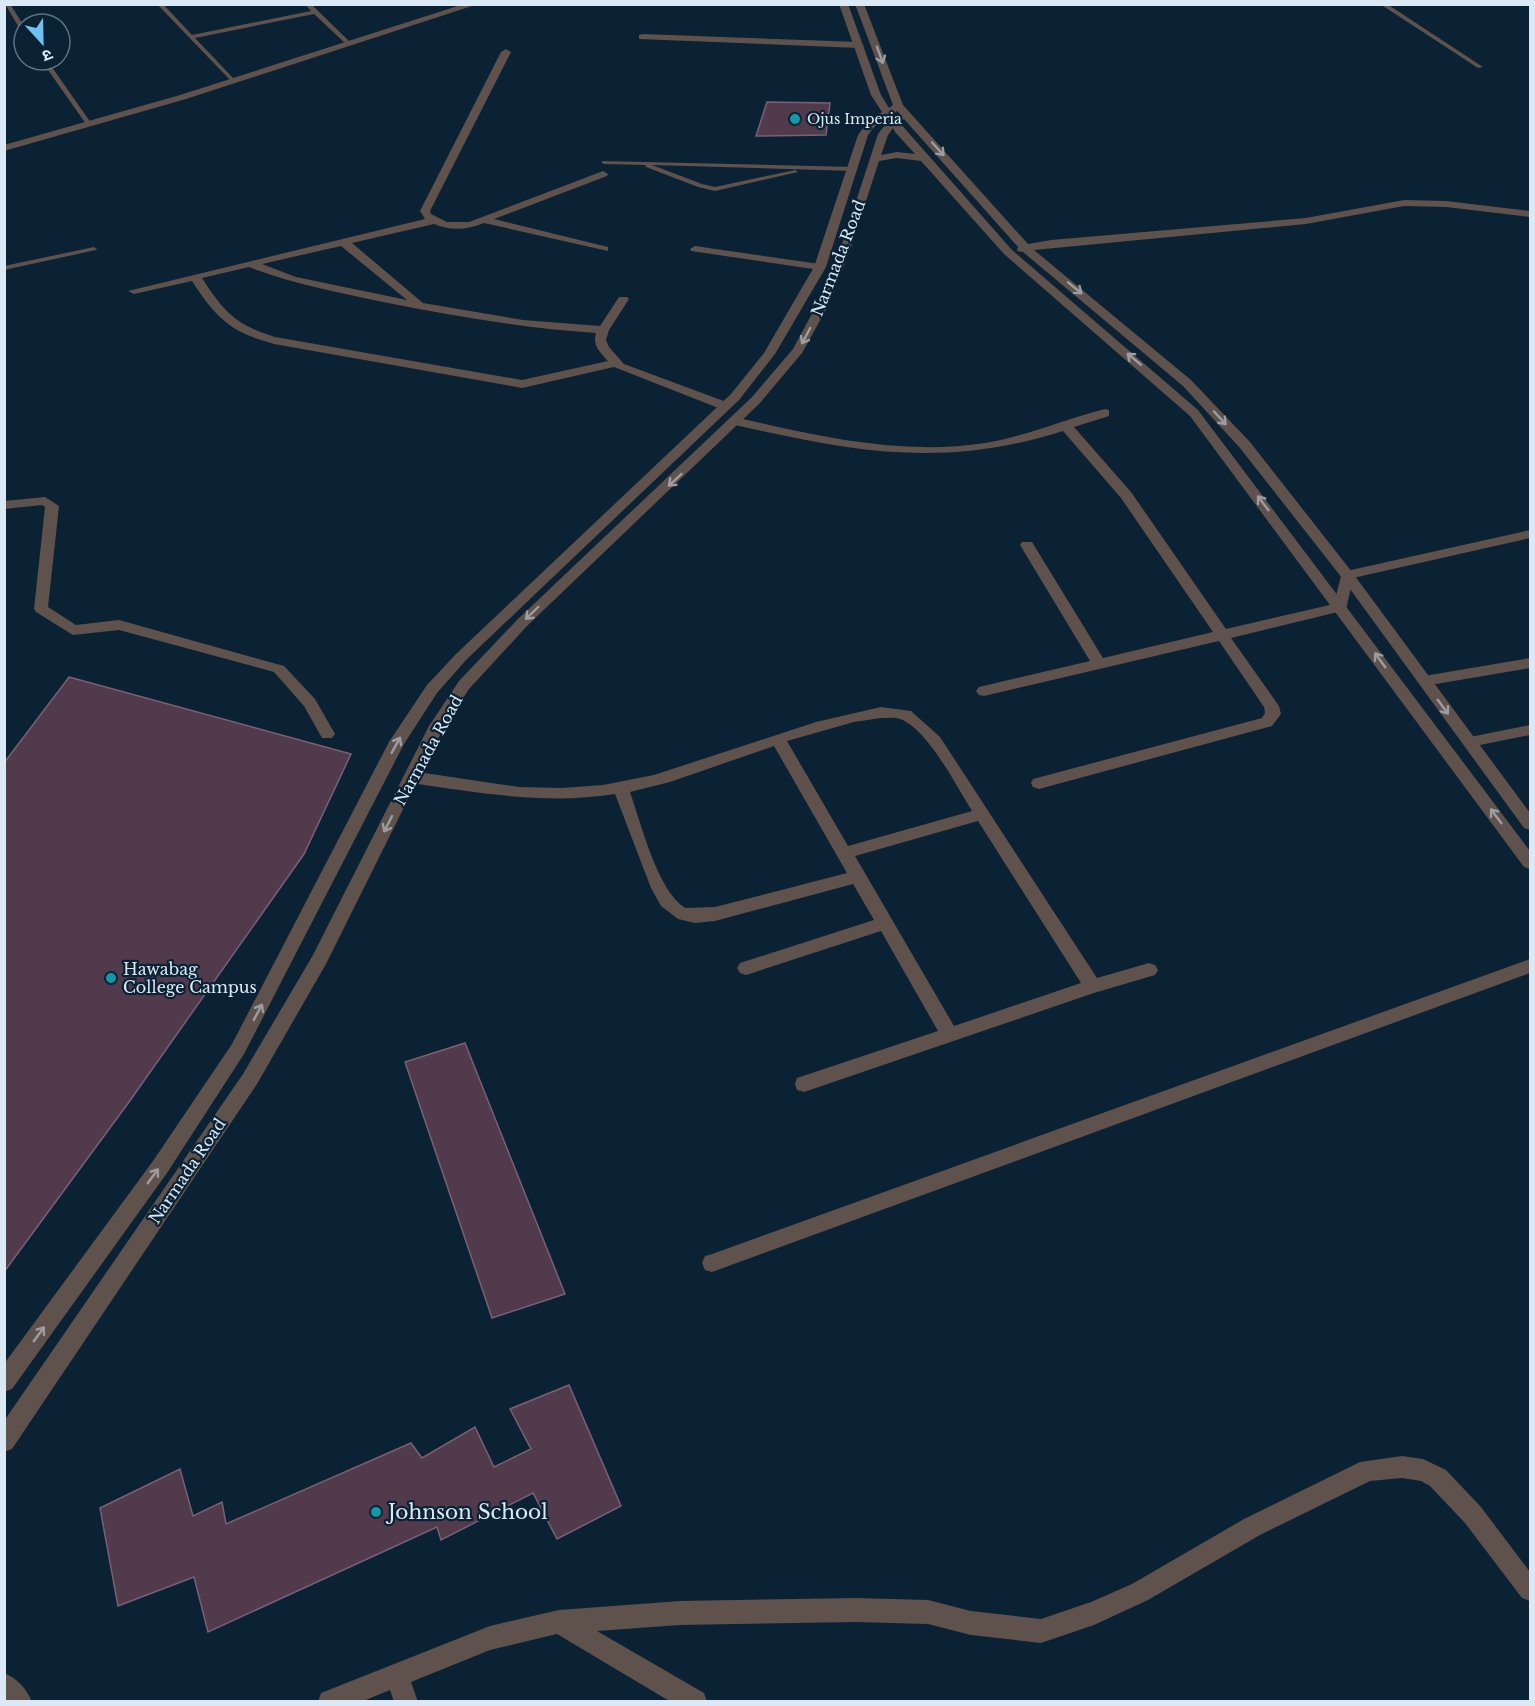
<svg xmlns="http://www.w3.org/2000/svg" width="1535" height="1706" font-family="'Libre Baskerville','Noto Sans Devanagari',serif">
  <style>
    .building { fill: #523a4d; stroke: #7a6074; stroke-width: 1.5 }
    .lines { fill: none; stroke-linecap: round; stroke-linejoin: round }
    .service { fill: #5f514c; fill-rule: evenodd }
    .minor { fill: #5f514c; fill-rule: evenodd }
    .tertiary { fill: #5f514c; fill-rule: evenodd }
    .oneway { stroke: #9d9da1 }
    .culture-dot { fill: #0f9aa8; stroke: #0a2233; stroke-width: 2 }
    .labels { text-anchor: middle; stroke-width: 4.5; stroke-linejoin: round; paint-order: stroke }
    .far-poi-label { font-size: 14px; fill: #dbe9f6; stroke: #0a2233; text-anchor: start }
    .street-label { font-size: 16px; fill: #dbe9f6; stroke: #0a2233 }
    .poi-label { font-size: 16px; fill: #dbe9f6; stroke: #0a2233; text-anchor: start }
    .near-poi-label { font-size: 20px; fill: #dbe9f6; stroke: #0a2233; text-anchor: start }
  </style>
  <rect width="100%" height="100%" fill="#0a2233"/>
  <path class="building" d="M 767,102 L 830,103 L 826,135 L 756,136 Z
    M 69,677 L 351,754 L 304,854 L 129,1102 L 4,1272 L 4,763 Z
    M 465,1043 L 565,1294 L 492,1318 L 405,1062 Z
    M 569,1385 L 621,1506 L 557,1539 L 533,1493 L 441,1540 L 437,1527 L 208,1632 L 194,1577 L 118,1606 L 100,1508 L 180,1469 L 193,1516 L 222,1502 L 226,1524 L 411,1443 L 422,1458 L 475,1427 L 494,1467 L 531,1449 L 510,1409 Z"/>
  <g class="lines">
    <path class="service" d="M 5,4 L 10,4 L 24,26 L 24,33 L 21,31 Z
      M 157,4 L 163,4 L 192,35 L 311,11 L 305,4 L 311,4 L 352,44 L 347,45 L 314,14 L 195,38 L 234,79 L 235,80 L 232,82 Z
      M 1380,4 L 1387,4 L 1483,67 L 1478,68 Z
      M 41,60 L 47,60 L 91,123 L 90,124 L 86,124 Z
      M 602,161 L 854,167 L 857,169 L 854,171 L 652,165 L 702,184 L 715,187 L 795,170 L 798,172 L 715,191 L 698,187 L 646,167 L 645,165 L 604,164 L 602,163 Z
      M 94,247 L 97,249 L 96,250 L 4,270 L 4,266 Z"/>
    <path class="minor" d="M 642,34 L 859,42 L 864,45 L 859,48 L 639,39 L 639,35 Z
      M 506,49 L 511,52 L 430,211 L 431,214 L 447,222 L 469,222 L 603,171 L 608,174 L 607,176 L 494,219 L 608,247 L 608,251 L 484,223 C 468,230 449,231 434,224 L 352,243 L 423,303 L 523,320 L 600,326 L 619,297 L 627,297 L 629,299 L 609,330 L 606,340 L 609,347 L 624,364 L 729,403 L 729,409 L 721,409 L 614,367 L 522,388 L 274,344 C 230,332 216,318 192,281 L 134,294 L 128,291 L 425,219 L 420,211 L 501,52 ZM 341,246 L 407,300 L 296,277 L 262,264 ZM 249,267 C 293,284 337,292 383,302 C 454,316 524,328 596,333 C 592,345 600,352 608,361 L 522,380 L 275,337 C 236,325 224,312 202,278 Z
      M 695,246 L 820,264 L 826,267 L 820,270 L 691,251 L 690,249 Z
      M 1105,409 L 1109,410 L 1109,416 L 1074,427 L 1131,492 L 1226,629 L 1334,604 L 1342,572 L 1530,530 L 1530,538 L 1353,578 L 1346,610 L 1231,638 L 1279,706 L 1281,714 L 1272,726 L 1039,789 L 1033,787 L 1031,783 L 1033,779 L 1262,718 L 1265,713 L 1264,707 L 1219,641 L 984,696 L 979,695 L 976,691 L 979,687 L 1090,661 L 1020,545 L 1022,542 L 1032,542 L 1103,658 L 1213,632 L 1121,498 L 1063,431 C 944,469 853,452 735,425 L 729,421 L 735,417 C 816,436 901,456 985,443 C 1027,436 1065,419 1105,409 Z
      M 45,497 L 59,506 L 48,607 L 76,625 L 119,620 L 284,666 L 315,699 L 335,734 L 332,738 L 322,738 L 304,706 L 274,672 L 119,630 L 73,635 L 36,612 L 34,609 L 45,507 L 42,505 L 4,509 L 4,501 Z
      M 1530,658 L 1530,668 L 1424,686 L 1417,681 L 1424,676 Z
      M 881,707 L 911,711 L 940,737 L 1097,978 L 1149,963 L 1155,965 L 1158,970 L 1155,975 L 1094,993 L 804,1092 L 797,1090 L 795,1084 L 797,1078 L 938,1031 L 881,931 L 746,975 L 740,973 L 737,968 L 740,963 L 874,920 L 853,884 L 715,921 L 695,923 L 678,919 L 661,906 L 651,888 L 615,794 C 546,805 480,793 411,783 L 403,777 L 411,771 L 519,787 L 562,788 L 603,785 L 654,775 L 816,722 ZM 881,718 C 887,718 895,717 900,719 C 927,728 957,787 972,811 L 848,846 L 787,741 L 854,722 ZM 774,746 L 847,873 L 715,907 L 685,908 C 657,890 641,823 630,792 L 670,782 ZM 978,821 L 1081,983 L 954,1026 L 855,856 Z
      M 1530,725 L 1530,735 L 1470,747 L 1462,742 L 1470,737 Z
      M 1530,959 L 1530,973 L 712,1272 L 705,1270 L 702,1263 L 705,1256 L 712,1254 Z
      M 1402,1456 L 1423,1459 L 1446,1470 L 1481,1507 L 1530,1572 L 1530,1601 L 1522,1598 L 1465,1523 L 1430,1486 L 1421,1481 L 1402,1478 L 1370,1481 L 1260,1535 L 1148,1600 L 1094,1625 L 1041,1643 L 971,1635 L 928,1624 L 856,1622 L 680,1625 L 597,1631 L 704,1693 L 707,1702 L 671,1702 L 557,1634 L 490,1650 L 411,1682 L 418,1702 L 394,1702 L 390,1690 L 361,1702 L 318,1702 L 321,1693 L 490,1626 L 559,1610 L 680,1601 L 856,1598 L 928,1600 L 971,1611 L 1041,1619 L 1091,1602 L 1132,1584 L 1244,1519 L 1360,1462 Z
      M 4,1673 C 17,1678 27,1689 32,1702 L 4,1702 Z"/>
    <path class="tertiary" d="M 464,4 L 478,4 L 186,99 L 4,151 L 4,145 L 180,95 Z
      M 839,4 L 848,4 L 881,95 L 889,108 L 893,105 L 855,4 L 864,4 L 903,105 L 1028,244 L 1051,240 L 1306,218 L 1404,200 L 1446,201 L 1530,211 L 1530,217 L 1446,207 L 1404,206 L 1306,224 L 1034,250 L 1191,380 L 1250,442 L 1352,572 L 1530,813 L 1530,830 L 1524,828 L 1342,578 L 1240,448 L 1183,386 L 1023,252 L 1017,251 L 1018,247 L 904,119 L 899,122 L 1012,250 L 1198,410 L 1530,851 L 1530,869 L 1524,867 L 1190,416 L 1004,254 L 921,161 L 897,158 L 879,161 L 851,247 L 828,306 L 802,353 L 760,403 L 527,626 L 469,689 L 444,727 L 326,964 L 257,1084 L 12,1449 L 4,1452 L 4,1421 L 243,1074 L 313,955 L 429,726 L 459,681 L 517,620 L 752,397 L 793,349 L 816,306 L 841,247 L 878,134 L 888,121 L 886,118 L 873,128 L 868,135 L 826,267 L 775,354 L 739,400 L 466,660 L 437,693 L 404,744 L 244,1054 L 167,1173 L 12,1389 L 4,1392 L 4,1364 L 153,1161 L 232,1044 L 389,742 L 427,685 L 456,654 L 731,394 L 764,353 L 814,267 L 858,135 L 866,124 L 882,112 L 871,95 ZM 897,111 L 900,114 L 895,116 L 893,114 ZM 893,128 L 895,132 L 915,154 L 897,152 L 881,155 L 888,135 Z"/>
  </g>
  <defs><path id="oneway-shaft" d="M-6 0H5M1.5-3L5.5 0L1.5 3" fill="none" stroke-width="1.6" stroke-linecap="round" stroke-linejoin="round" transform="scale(1.5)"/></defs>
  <g class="oneway">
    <use href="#oneway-shaft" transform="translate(880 55) rotate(70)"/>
    <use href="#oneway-shaft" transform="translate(938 149) rotate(48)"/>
    <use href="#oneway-shaft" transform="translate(1075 288) rotate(39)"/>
    <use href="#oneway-shaft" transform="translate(806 336) rotate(118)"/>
    <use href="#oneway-shaft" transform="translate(1134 359) rotate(-140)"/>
    <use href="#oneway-shaft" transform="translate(1220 418) rotate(47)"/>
    <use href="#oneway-shaft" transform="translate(675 480) rotate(137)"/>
    <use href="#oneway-shaft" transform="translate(1263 503) rotate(-127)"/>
    <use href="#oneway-shaft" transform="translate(532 613) rotate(136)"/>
    <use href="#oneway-shaft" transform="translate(1380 660) rotate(-126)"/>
    <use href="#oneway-shaft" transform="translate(1443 707) rotate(54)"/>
    <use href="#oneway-shaft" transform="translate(396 745) rotate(-61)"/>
    <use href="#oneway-shaft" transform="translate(1496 816) rotate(-127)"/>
    <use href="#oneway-shaft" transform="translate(388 824) rotate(117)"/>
    <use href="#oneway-shaft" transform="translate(258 1012) rotate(-62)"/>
    <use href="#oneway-shaft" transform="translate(153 1176) rotate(-54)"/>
    <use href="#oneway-shaft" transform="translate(39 1334) rotate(-54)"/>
  </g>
  <g class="culture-dot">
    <circle cx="795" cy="119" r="6"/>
    <circle cx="111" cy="978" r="6"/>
    <circle cx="376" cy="1512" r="6"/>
  </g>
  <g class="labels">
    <g class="far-poi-label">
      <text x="807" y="124">Ojus Imperia</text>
    </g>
    <g class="street-label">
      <text transform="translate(838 258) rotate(-69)" y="6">Narmada Road</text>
      <text transform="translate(428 750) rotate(-61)" y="6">Narmada Road</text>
      <text transform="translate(187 1171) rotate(-56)" y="6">Narmada Road</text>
    </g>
    <g class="poi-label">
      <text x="123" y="975">Hawabag<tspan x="123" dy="18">College Campus</tspan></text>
    </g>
    <g class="near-poi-label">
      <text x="388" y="1519">Johnson School</text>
    </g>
  </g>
  <rect width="1535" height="1706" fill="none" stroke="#dbe9f6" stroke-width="12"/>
  <g transform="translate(42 42) rotate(158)"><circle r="28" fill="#0a2233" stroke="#5e7281" stroke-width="1.5"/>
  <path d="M0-4.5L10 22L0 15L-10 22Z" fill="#6dc2f3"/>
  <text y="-9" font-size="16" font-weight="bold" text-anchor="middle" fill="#dbe9f6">उ</text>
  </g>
</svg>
